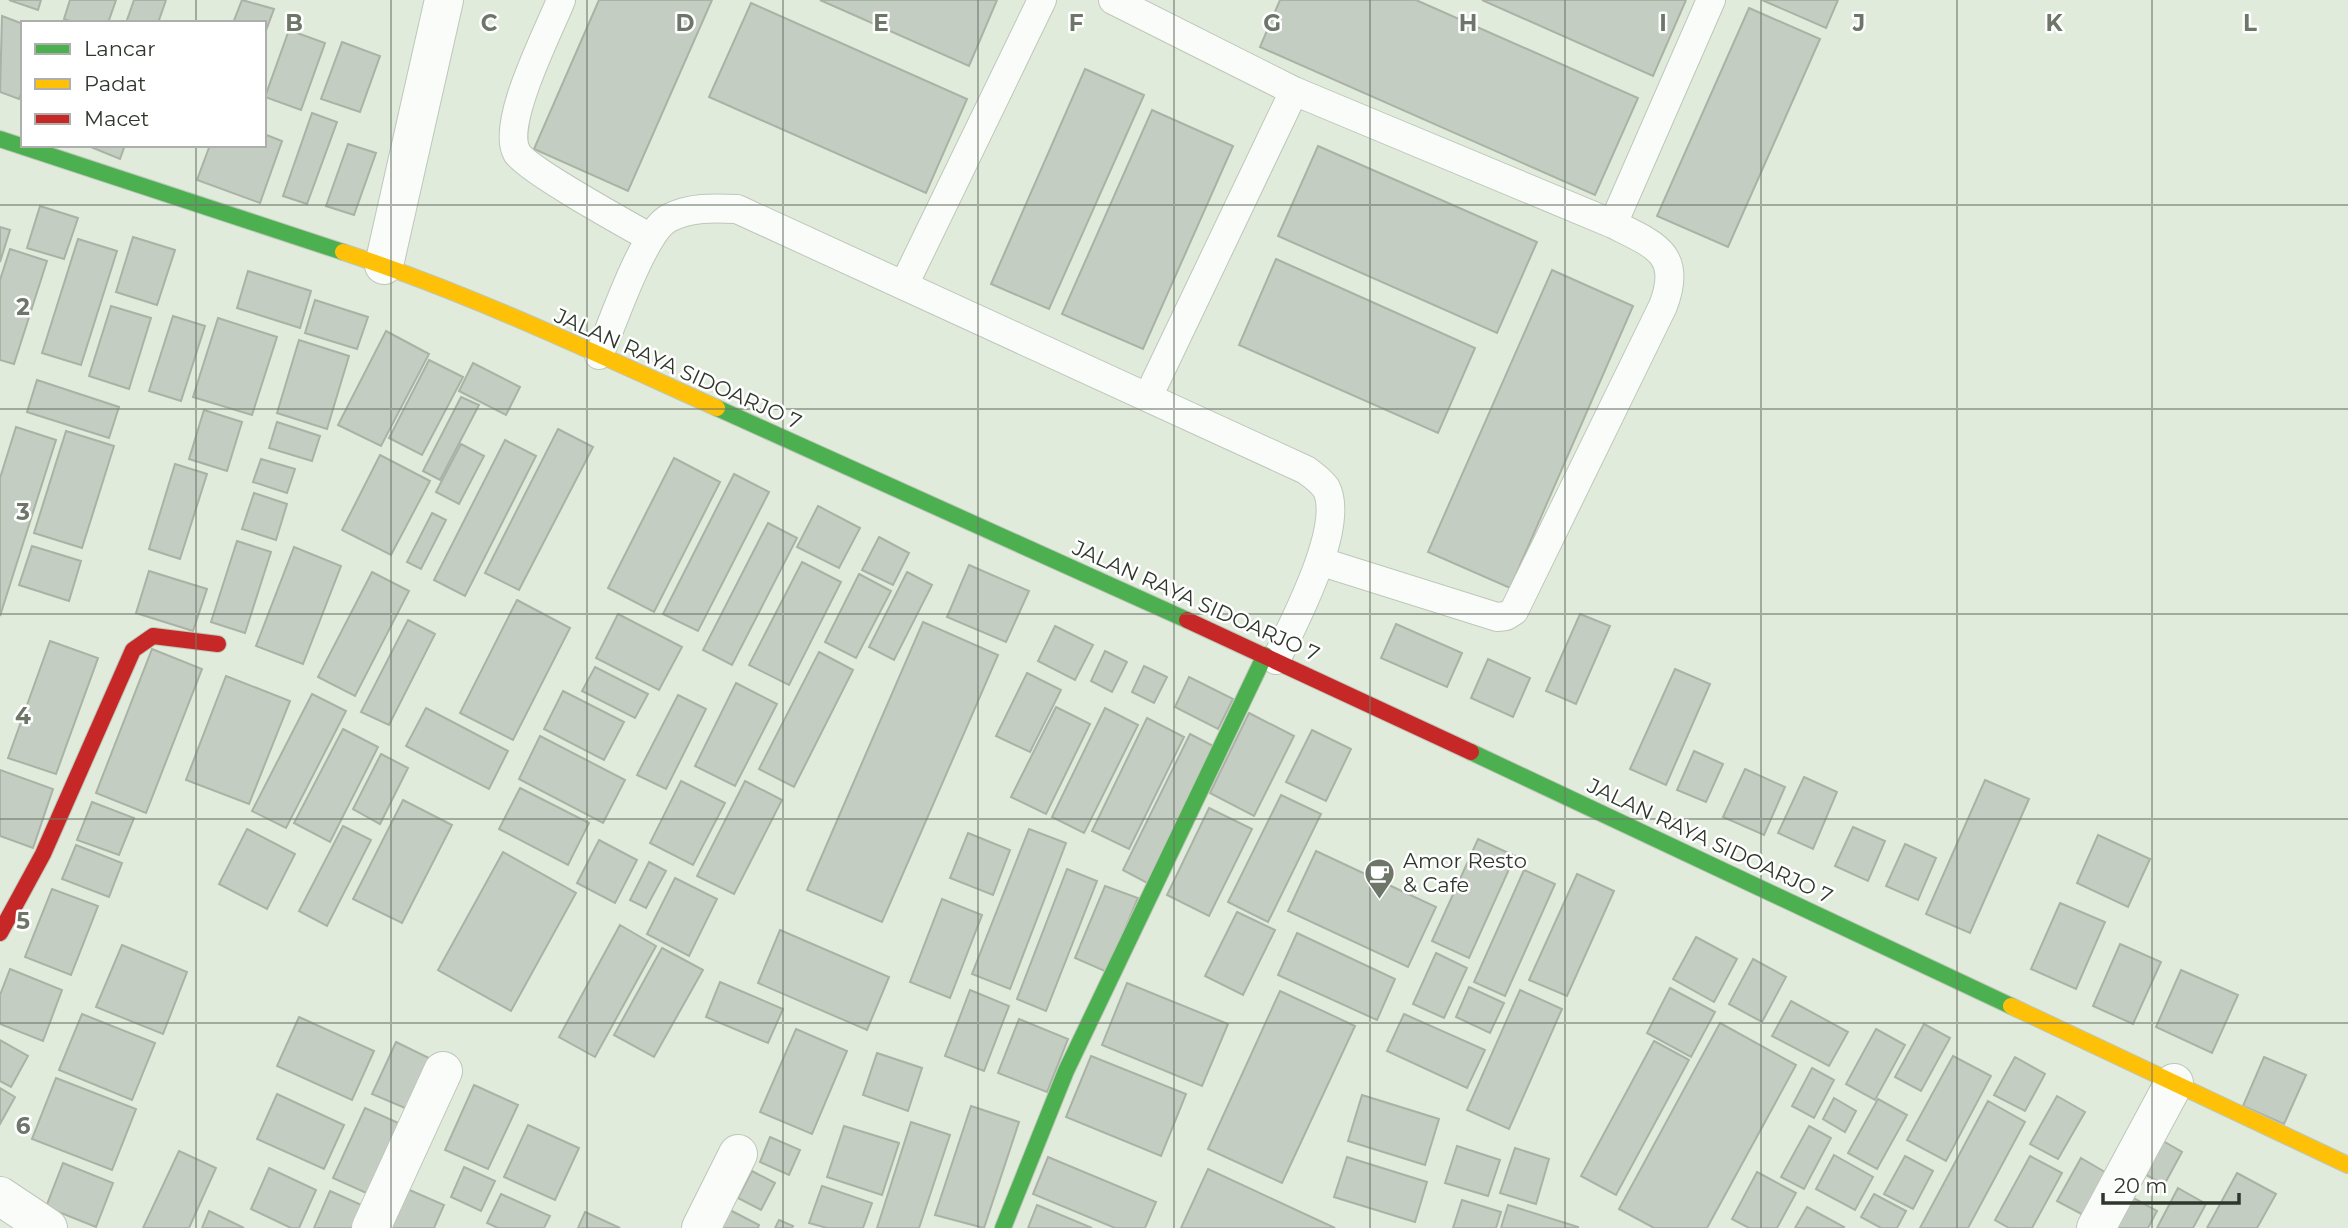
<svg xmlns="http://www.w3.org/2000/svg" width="2348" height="1228" font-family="Montserrat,sans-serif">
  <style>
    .building { fill: #c4cdc1; stroke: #aab2a6; stroke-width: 2 }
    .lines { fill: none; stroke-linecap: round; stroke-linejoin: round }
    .lane-casing { stroke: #bec7ba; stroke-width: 30 }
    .street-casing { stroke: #bec7ba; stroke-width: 40 }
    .fast-casing { stroke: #bec7ba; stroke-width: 18 }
    .slow-casing { stroke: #bec7ba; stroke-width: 18 }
    .jam-casing { stroke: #bec7ba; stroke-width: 18 }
    .lane { stroke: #fafcfa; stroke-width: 28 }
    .street { stroke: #fafcfa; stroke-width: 38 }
    .fast { stroke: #4caf50; stroke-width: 16 }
    .slow { stroke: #ffc107; stroke-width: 16 }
    .jam { stroke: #c62828; stroke-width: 16 }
    .grid { fill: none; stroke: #6d7669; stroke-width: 2; stroke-opacity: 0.55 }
    .labels { text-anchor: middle; stroke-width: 5; stroke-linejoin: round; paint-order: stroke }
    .street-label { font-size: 21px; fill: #2f372c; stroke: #fff }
    .poi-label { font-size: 21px; fill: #2f372c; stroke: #fff; text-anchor: start }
    .grid-label { font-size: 23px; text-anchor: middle; font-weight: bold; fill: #6d7669; stroke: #fff; stroke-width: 5; stroke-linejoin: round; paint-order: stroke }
  </style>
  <rect width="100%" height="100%" fill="#e0ebdb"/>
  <path class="building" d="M 9,0 L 41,0 L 38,10 Z
    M 70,0 L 116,0 L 108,23 L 75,23 L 64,19 Z
    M 134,0 L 166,0 L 158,23 L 126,23 Z
    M 242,0 L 274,9 L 264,36 L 264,23 L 233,23 Z
    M 599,0 L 712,0 L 628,191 L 534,149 Z
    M 820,0 L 997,0 L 969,66 Z
    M 1280,0 L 1416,0 L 1638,98 L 1595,195 L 1260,47 Z
    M 1482,0 L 1686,0 L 1653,76 Z
    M 1762,0 L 1838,0 L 1826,28 Z
    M 751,3 L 967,99 L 926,193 L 709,97 Z
    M 1749,8 L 1820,39 L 1728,247 L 1657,216 Z
    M 2,16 L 23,24 L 23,88 L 19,99 L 0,92 Z
    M 289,30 L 325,43 L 301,110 L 265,97 Z
    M 342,42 L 380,56 L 360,112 L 321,99 Z
    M 1085,69 L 1144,95 L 1049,309 L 991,284 Z
    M 1152,110 L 1233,146 L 1143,349 L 1062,314 Z
    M 312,113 L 337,122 L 307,204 L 283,196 Z
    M 264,134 L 282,141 L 260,203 L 197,180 L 210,145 L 264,145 Z
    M 348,144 L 376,153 L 354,215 L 326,206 Z
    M 86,145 L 125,145 L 120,159 Z
    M 1318,146 L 1537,242 L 1497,333 L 1278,236 Z
    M 40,206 L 78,218 L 64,259 L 27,248 Z
    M 0,227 L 10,230 L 0,262 Z
    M 133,237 L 175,250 L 157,305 L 116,292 Z
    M 78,239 L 117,251 L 81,365 L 42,353 Z
    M 10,249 L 47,261 L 14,364 L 0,360 L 0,280 Z
    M 1276,259 L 1475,348 L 1438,433 L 1239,345 Z
    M 1552,270 L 1633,306 L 1510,588 L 1428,552 Z
    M 248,271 L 311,291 L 300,328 L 237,308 Z
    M 315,300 L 368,317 L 357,349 L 305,333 Z
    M 111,306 L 151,318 L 129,389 L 89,376 Z
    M 173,316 L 205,326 L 181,401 L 149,391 Z
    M 218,318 L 277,337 L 252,415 L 193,397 Z
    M 386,331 L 429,354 L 381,446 L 338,425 Z
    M 299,340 L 349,356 L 327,429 L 277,413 Z
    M 429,360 L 463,377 L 422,455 L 389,438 Z
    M 473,363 L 520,387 L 506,415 L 459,391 Z
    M 37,380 L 119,407 L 109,438 L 27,412 Z
    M 461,397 L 479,405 L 440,480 L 423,471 Z
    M 204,410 L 242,422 L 227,471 L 189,459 Z
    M 277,422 L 320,436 L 312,461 L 269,448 Z
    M 16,427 L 56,440 L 0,616 L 0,478 Z
    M 558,429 L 593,447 L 519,590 L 485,573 Z
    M 66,431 L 114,446 L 82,548 L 34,533 Z
    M 505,440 L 536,456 L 465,596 L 434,580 Z
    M 461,444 L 484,456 L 459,504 L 436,492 Z
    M 380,455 L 430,481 L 391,555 L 342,530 Z
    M 674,458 L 720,482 L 654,612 L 608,588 Z
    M 261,459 L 295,469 L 287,493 L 253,482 Z
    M 175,464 L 207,474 L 180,559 L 149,549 Z
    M 734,474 L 769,492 L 698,631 L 663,614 Z
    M 254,493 L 287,504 L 276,540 L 242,529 Z
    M 818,506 L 860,528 L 839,568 L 797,547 Z
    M 432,513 L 446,520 L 421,569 L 407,562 Z
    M 768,523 L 797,538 L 732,665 L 703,650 Z
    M 879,537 L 909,553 L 893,585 L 862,570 Z
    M 237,541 L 271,552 L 245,633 L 211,622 Z
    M 32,546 L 81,561 L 69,601 L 19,585 Z
    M 294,547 L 341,566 L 303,664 L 256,646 Z
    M 802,562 L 841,582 L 789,685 L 749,665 Z
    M 969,565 L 1029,591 L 1006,642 L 947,617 Z
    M 149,571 L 207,589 L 193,631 L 136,613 Z
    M 372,572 L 409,591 L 355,696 L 318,677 Z
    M 907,572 L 932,585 L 894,660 L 869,647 Z
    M 859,574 L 891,591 L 856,658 L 825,642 Z
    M 517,600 L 570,628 L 513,740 L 460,713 Z
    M 618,614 L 682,647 L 659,690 L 596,658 Z
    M 1580,614 L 1610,626 L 1576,704 L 1546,691 Z
    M 408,620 L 435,634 L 389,725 L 361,712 Z
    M 923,622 L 998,655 L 882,922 L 807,890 Z
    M 1396,624 L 1462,653 L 1447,687 L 1381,658 Z
    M 1055,626 L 1093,645 L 1075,680 L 1038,661 Z
    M 50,641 L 98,658 L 56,774 L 8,758 Z
    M 152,649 L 202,669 L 146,813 L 96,793 Z
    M 1105,651 L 1127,662 L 1112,692 L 1091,681 Z
    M 819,652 L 853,670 L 794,787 L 759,769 Z
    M 1488,659 L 1530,678 L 1513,717 L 1471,698 Z
    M 1144,666 L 1167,677 L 1154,703 L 1132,692 Z
    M 595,667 L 648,694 L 635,718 L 582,691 Z
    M 1675,669 L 1710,684 L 1666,785 L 1630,769 Z
    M 1027,673 L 1061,690 L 1030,752 L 996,736 Z
    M 226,676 L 290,701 L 249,804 L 186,780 Z
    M 1189,677 L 1233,699 L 1218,729 L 1175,707 Z
    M 736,683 L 777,704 L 735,786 L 695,766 Z
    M 563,691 L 624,722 L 604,760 L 544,729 Z
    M 312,694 L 346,711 L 286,828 L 252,811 Z
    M 678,695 L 706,709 L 666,789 L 637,775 Z
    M 1056,707 L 1090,724 L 1046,814 L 1011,797 Z
    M 426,708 L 508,751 L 489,789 L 406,746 Z
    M 1105,708 L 1138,725 L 1084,833 L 1052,817 Z
    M 1249,713 L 1294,736 L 1254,816 L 1210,793 Z
    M 1147,718 L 1184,737 L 1129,849 L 1092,831 Z
    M 343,729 L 378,747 L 330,842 L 294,823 Z
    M 1312,730 L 1351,749 L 1326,801 L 1286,782 Z
    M 1190,734 L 1217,748 L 1149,884 L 1123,870 Z
    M 540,736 L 625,780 L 603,823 L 519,779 Z
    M 1694,751 L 1723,764 L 1706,802 L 1677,790 Z
    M 381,754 L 408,768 L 380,824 L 353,809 Z
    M 1745,769 L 1785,787 L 1764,835 L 1723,817 Z
    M 0,770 L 53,789 L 33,848 L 0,836 Z
    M 1804,777 L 1837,792 L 1813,849 L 1778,833 Z
    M 1985,780 L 2029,799 L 1970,933 L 1926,914 Z
    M 681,781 L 725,803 L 693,865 L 650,843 Z
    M 745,781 L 782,800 L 734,894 L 697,876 Z
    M 520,788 L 589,823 L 568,865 L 499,829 Z
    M 1281,795 L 1321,814 L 1268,922 L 1228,902 Z
    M 403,800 L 452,825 L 402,923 L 353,899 Z
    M 92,802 L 134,818 L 119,855 L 77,840 Z
    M 1209,808 L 1252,829 L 1209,916 L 1167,895 Z
    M 343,826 L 371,840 L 327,926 L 299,911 Z
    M 1853,827 L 1885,841 L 1868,881 L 1835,866 Z
    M 247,829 L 295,854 L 267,909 L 219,884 Z
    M 1029,829 L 1066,843 L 1010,989 L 972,974 Z
    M 968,833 L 1010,850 L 993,895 L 950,878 Z
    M 2098,835 L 2150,859 L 2128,907 L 2077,883 Z
    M 1478,839 L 1515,856 L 1469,958 L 1432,941 Z
    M 599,840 L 637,860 L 615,903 L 577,883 Z
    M 1905,844 L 1936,858 L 1918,900 L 1886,886 Z
    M 76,845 L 122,863 L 109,897 L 62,879 Z
    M 1316,851 L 1436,907 L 1408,967 L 1288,911 Z
    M 503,852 L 576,893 L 511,1011 L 438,970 Z
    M 649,862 L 666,871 L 646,908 L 630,900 Z
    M 1067,869 L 1097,881 L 1046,1011 L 1017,999 Z
    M 1524,870 L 1555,884 L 1505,996 L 1474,982 Z
    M 1577,874 L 1614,891 L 1567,996 L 1529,980 Z
    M 675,878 L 717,899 L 689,956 L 647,934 Z
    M 1105,886 L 1138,898 L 1107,972 L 1075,958 Z
    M 52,889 L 98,906 L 71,975 L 25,957 Z
    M 942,899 L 982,915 L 950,998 L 910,982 Z
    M 2060,903 L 2105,922 L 2076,989 L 2031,969 Z
    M 1237,912 L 1275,930 L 1243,995 L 1205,976 Z
    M 620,925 L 656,946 L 595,1057 L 559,1037 Z
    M 780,930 L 889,977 L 867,1030 L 758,983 Z
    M 1297,933 L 1395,979 L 1377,1020 L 1278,975 Z
    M 1696,937 L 1737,959 L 1714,1002 L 1673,979 Z
    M 2120,944 L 2161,962 L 2133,1024 L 2093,1006 Z
    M 122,945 L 187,972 L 163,1034 L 96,1007 Z
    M 662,948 L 703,970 L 654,1057 L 614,1035 Z
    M 1436,953 L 1467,968 L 1444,1018 L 1413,1004 Z
    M 1753,959 L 1786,977 L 1762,1022 L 1729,1004 Z
    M 10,969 L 62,990 L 43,1041 L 0,1024 L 0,995 Z
    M 2181,970 L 2238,995 L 2212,1053 L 2156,1027 Z
    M 720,982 L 783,1009 L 768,1043 L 706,1017 Z
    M 1127,983 L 1228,1024 L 1202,1086 L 1102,1045 Z
    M 1469,987 L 1504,1003 L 1490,1033 L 1456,1017 Z
    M 1670,988 L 1715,1012 L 1691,1057 L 1647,1033 Z
    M 970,990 L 1009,1006 L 984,1071 L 945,1056 Z
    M 1520,990 L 1562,1009 L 1509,1129 L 1467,1110 Z
    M 1280,991 L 1355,1026 L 1282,1183 L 1208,1149 Z
    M 1791,1001 L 1848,1032 L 1829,1066 L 1772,1036 Z
    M 82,1014 L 155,1043 L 132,1100 L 59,1070 Z
    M 1404,1014 L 1485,1050 L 1467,1088 L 1387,1051 Z
    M 299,1017 L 374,1051 L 352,1100 L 277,1066 Z
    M 1019,1019 L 1068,1039 L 1047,1092 L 998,1073 Z
    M 1720,1023 L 1796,1065 L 1707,1228 L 1654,1228 L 1619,1209 Z
    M 1924,1024 L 1950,1038 L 1921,1091 L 1895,1077 Z
    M 796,1029 L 847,1051 L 812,1134 L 760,1112 Z
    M 1876,1029 L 1905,1045 L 1875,1100 L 1846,1084 Z
    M 0,1040 L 28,1056 L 11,1087 L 0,1081 Z
    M 1654,1041 L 1689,1060 L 1616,1195 L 1581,1176 Z
    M 396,1042 L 435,1061 L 412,1111 L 372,1094 Z
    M 877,1053 L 922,1068 L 908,1111 L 863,1095 Z
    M 1091,1056 L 1186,1094 L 1161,1156 L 1066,1117 Z
    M 1953,1056 L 1991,1076 L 1946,1161 L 1907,1140 Z
    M 2015,1057 L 2045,1074 L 2025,1111 L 1994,1095 Z
    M 2264,1057 L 2306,1075 L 2284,1124 L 2243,1106 Z
    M 1812,1068 L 1834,1080 L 1814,1118 L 1792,1106 Z
    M 56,1078 L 136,1109 L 112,1170 L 32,1139 Z
    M 474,1085 L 518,1105 L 488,1169 L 445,1150 Z
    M 0,1088 L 15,1097 L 0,1124 Z
    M 277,1094 L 344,1125 L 324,1169 L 257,1139 Z
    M 1362,1095 L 1439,1119 L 1425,1165 L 1348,1141 Z
    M 2057,1096 L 2085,1112 L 2058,1159 L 2030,1144 Z
    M 1834,1098 L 1856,1111 L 1845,1132 L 1823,1119 Z
    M 1878,1099 L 1907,1115 L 1877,1169 L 1848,1153 Z
    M 1988,1101 L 2025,1122 L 1968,1228 L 1920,1228 Z
    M 971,1106 L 1019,1122 L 984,1228 L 935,1215 Z
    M 365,1108 L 405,1126 L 373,1196 L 333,1178 Z
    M 911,1122 L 950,1135 L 919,1228 L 877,1228 Z
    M 528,1125 L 579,1148 L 555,1200 L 504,1177 Z
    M 844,1126 L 899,1143 L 882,1195 L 827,1177 Z
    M 1809,1126 L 1831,1138 L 1804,1189 L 1781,1177 Z
    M 770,1137 L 800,1150 L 789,1175 L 760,1162 Z
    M 2156,1137 L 2182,1152 L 2164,1185 L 2138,1170 Z
    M 1457,1146 L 1500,1160 L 1488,1196 L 1445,1183 Z
    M 1515,1148 L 1549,1159 L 1536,1204 L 1500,1193 Z
    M 179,1151 L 216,1168 L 189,1228 L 143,1228 Z
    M 1834,1155 L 1873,1177 L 1855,1210 L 1816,1189 Z
    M 1905,1156 L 1933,1171 L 1913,1209 L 1884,1194 Z
    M 2030,1156 L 2062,1173 L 2032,1228 L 2009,1228 L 1995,1220 Z
    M 1048,1157 L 1156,1202 L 1145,1228 L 1115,1228 L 1033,1194 Z
    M 1347,1157 L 1427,1182 L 1415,1222 L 1334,1197 Z
    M 2081,1158 L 2110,1175 L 2087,1217 L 2057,1201 Z
    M 63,1163 L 113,1183 L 96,1227 L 46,1207 Z
    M 464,1167 L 495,1181 L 481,1211 L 451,1197 Z
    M 269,1168 L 316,1190 L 299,1228 L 291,1228 L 251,1209 Z
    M 1208,1169 L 1335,1228 L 1181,1228 Z
    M 752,1171 L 775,1183 L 761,1210 L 738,1198 Z
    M 1757,1172 L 1796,1193 L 1777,1228 L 1749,1228 L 1732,1219 Z
    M 2237,1173 L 2276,1194 L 2257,1228 L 2207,1228 Z
    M 822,1186 L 872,1203 L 863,1228 L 827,1228 L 809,1223 Z
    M 405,1188 L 444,1205 L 434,1228 L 387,1228 Z
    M 2178,1188 L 2206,1204 L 2193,1228 L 2157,1228 Z
    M 330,1191 L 366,1207 L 356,1228 L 314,1228 Z
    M 501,1194 L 550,1216 L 544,1228 L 498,1228 L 487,1223 Z
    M 1874,1194 L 1906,1211 L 1897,1228 L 1881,1228 L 1861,1217 Z
    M 2130,1196 L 2157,1211 L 2148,1228 L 2113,1228 Z
    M 1462,1200 L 1501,1212 L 1496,1228 L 1453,1228 Z
    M 1037,1205 L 1092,1228 L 1028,1228 Z
    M 1508,1205 L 1578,1227 L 1578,1228 L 1501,1228 Z
    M 1807,1207 L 1844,1227 L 1843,1228 L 1795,1228 Z
    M 728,1209 L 759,1225 L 758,1228 L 720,1228 Z
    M 209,1211 L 244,1228 L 202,1228 Z
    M 585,1212 L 620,1228 L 578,1228 Z
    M 779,1220 L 793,1226 L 792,1228 L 775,1228 Z"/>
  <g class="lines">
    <defs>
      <path id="lane" d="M 561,0 C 549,31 500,124 517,153 C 528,170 626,224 649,237
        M 1113,0 L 1294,91 L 1613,224 C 1655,245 1683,254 1663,306 L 1514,611 L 1506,616 L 1497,617 L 1322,562
        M 1613,224 L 1711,0
        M 904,285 L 1042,0
        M 599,355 C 612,326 643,231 669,218 C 691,207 713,208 737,209 L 1306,470 C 1313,475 1321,481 1326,488 C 1346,526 1293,624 1276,660
        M 1148,397 L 1294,91"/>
      <path id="street" d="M 384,265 L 444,0
        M 0,1196 L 48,1228
        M 371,1228 L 443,1071
        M 701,1228 L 738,1154
        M 2096,1228 L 2174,1083"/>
      <path id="fast" d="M 0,139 L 343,252
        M 717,408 L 1187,620
        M 1471,752 L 2011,1006
        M 1003,1228 L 1066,1071 L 1265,655"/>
      <path id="slow" d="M 343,252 C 471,294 595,353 717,408
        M 2011,1006 L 2348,1165"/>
      <path id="jam" d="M 1187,620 L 1471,752
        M 0,933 L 43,854 L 133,650 L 153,636 L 218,644"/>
    </defs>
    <use href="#lane" class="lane-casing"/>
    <use href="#street" class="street-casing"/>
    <use href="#fast" class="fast-casing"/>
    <use href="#slow" class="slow-casing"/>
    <use href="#jam" class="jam-casing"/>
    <use href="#lane" class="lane"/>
    <use href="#street" class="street"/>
    <use href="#fast" class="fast"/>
    <use href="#slow" class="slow"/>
    <use href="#jam" class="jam"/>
  </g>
  <path class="grid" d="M 196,0 L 196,23M 391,0 L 391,1228M 587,0 L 587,1228M 783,0 L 783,1228M 978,0 L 978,1228M 1174,0 L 1174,1228M 1370,0 L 1370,1228M 1565,0 L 1565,1228M 1761,0 L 1761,1228M 1957,0 L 1957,1228M 2152,0 L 2152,1228M 196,145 L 196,1228M 0,205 L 2348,205M 0,409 L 2348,409M 0,614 L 2348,614M 0,819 L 2348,819M 0,1023 L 2348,1023"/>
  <defs>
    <symbol id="cafe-pin" viewBox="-11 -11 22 30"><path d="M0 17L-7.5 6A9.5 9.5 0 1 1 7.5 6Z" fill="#6d7669" stroke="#fff"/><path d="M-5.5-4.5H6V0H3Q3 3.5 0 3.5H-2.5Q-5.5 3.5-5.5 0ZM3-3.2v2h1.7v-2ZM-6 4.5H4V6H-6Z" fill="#fff"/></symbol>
  </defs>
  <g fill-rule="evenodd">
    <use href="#cafe-pin" x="1362" y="856" width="35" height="47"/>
  </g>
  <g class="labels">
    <g class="street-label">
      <text transform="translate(678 369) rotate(24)" y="7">JALAN RAYA SIDOARJO 7</text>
      <text transform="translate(1196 601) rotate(24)" y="7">JALAN RAYA SIDOARJO 7</text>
      <text transform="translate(1710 841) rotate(25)" y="7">JALAN RAYA SIDOARJO 7</text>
    </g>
    <g class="poi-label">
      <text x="1403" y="868">Amor Resto<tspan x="1403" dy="24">&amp; Cafe</tspan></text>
    </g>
  </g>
  <g class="grid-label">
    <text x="294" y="31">B</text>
    <text x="489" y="31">C</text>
    <text x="685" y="31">D</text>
    <text x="881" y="31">E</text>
    <text x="1076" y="31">F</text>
    <text x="1272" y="31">G</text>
    <text x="1468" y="31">H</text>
    <text x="1663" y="31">I</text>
    <text x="1859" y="31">J</text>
    <text x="2054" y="31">K</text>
    <text x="2250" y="31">L</text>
    <text x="23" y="315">2</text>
    <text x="23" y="520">3</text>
    <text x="23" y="724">4</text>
    <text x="23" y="929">5</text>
    <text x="23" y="1134">6</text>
  </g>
  <rect x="21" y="21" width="245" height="126" fill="#ffffff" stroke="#acafab" stroke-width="2"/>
  <rect x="35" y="44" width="35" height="10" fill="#4caf50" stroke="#acafab" stroke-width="2"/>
  <text x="84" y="56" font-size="21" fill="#2f372c">Lancar</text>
  <rect x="35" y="79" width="35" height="10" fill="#ffc107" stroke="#acafab" stroke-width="2"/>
  <text x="84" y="91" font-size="21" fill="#2f372c">Padat</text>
  <rect x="35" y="114" width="35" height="10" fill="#c62828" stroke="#acafab" stroke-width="2"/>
  <text x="84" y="126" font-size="21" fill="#2f372c">Macet</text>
  <path d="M2103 1193v10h136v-10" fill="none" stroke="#2f372c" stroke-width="3.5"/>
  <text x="2114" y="1193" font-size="21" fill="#2f372c" stroke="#ffffff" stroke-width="5" paint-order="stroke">20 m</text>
</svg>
